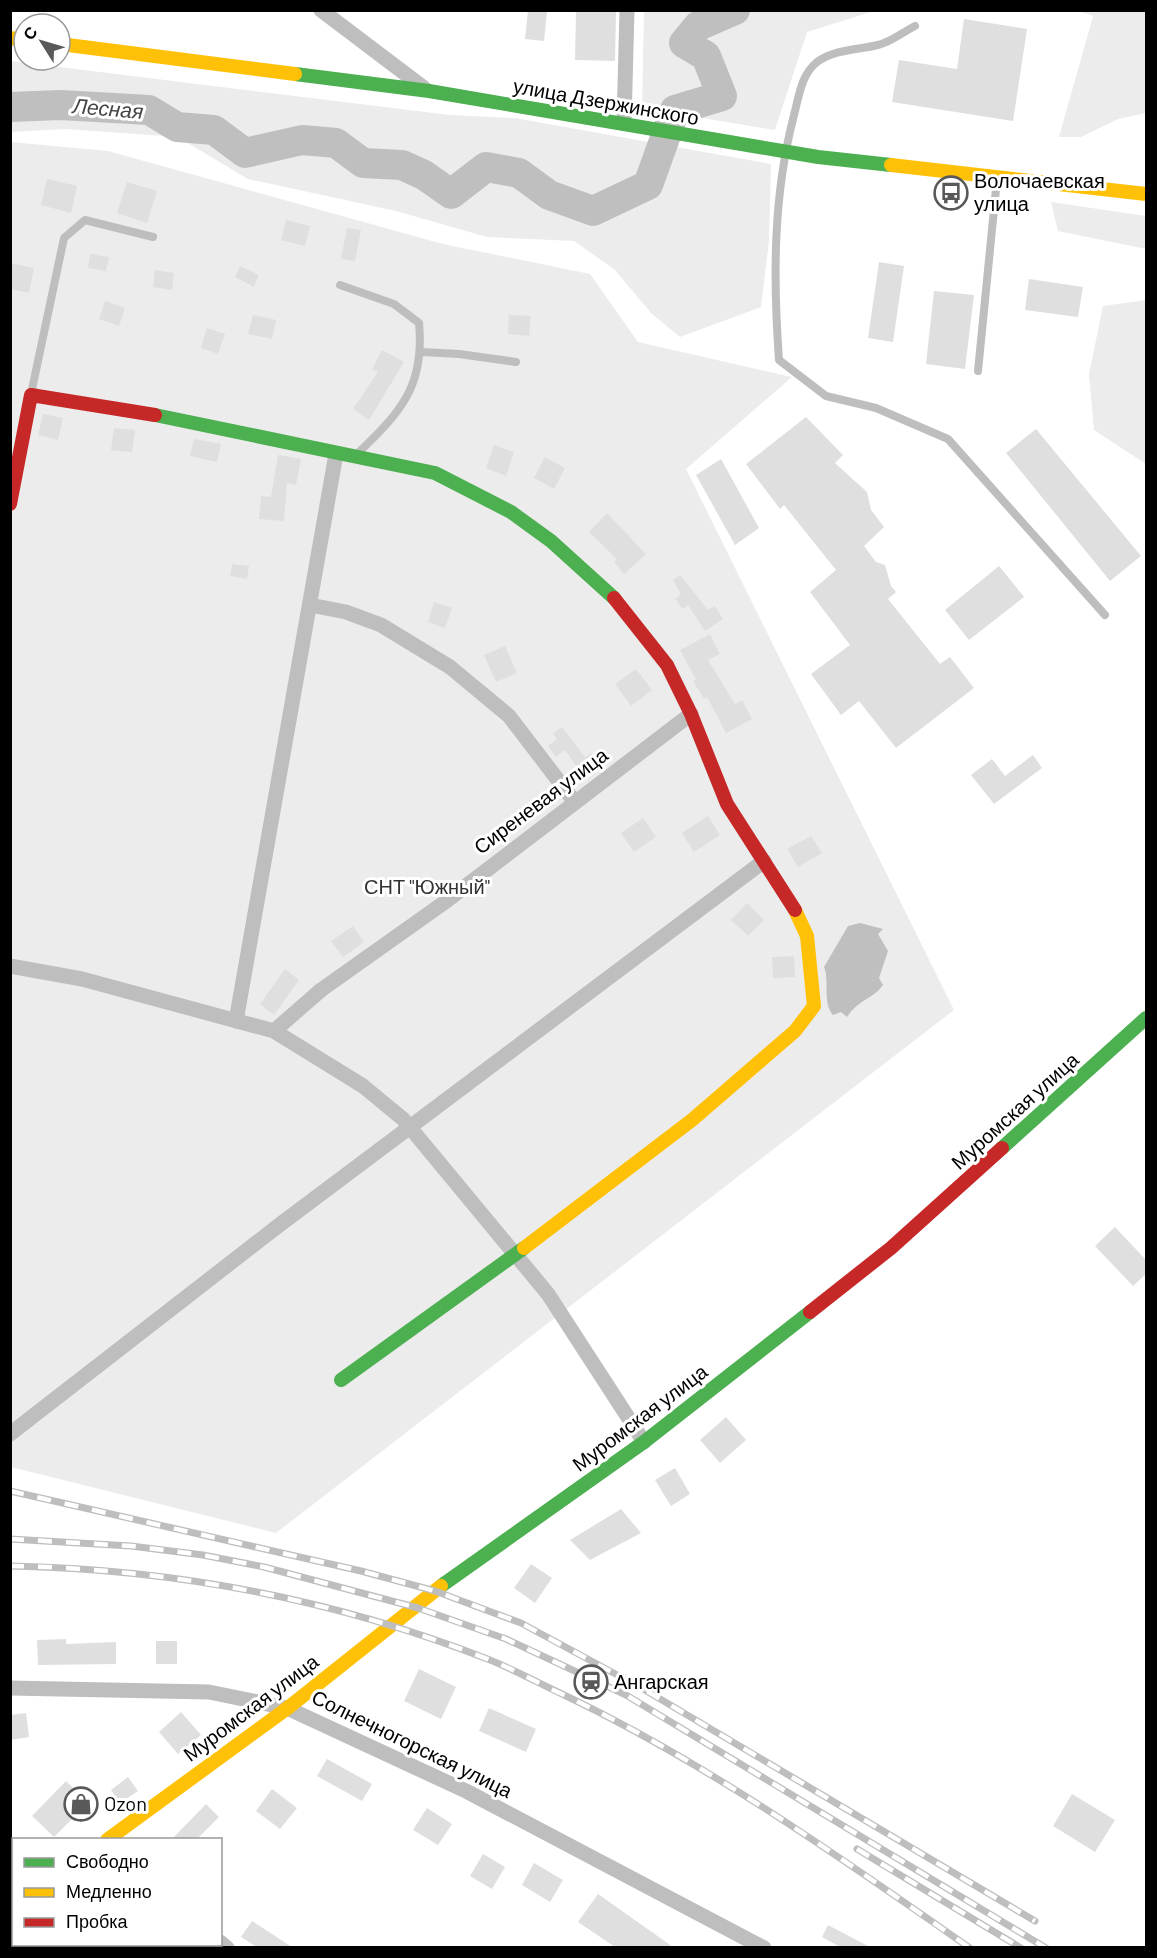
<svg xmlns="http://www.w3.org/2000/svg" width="1157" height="1958" font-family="Barlow,sans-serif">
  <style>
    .green { fill: #ececec }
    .water { fill: #bfbfbf }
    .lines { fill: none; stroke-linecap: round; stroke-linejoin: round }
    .river { stroke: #bfbfbf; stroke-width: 30 }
    .building { fill: #dfdfdf }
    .lane { stroke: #bebebe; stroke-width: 8 }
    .street { stroke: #bebebe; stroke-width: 15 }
    .fast { stroke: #4caf50; stroke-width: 14 }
    .slow { stroke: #ffc107; stroke-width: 14 }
    .jam { stroke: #c62828; stroke-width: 14 }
    .rail-casing { stroke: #bebebe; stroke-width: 7 }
    .rail { stroke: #fff; stroke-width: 4.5; stroke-dasharray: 14; stroke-linecap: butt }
    .labels { text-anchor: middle; stroke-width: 6; stroke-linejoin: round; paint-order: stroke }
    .street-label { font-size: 20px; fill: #000; stroke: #fff }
    .poi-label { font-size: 20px; fill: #000; stroke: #fff; text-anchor: start }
    .park-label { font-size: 20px; fill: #333; stroke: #fff }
    .water-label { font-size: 21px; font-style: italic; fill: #444; stroke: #fff }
  </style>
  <rect width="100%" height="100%" fill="#fff"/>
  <path class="green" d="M 644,11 L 644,10 L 874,11 L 807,32 L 775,130 L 642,108 Z
    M 1079,11 L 1146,11 L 1146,113 L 1118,119 L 1081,137 L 1059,137 L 1093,16 Z
    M 11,61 L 450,115 L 515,118 L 771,164 L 769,241 L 761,307 L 680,337 L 652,314 L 614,269 L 574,241 L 487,237 L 396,211 L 248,179 L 178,137 L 66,129 L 11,132 Z
    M 11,142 L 108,151 L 443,244 L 590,274 L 638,342 L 792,377 L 686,469 L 954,1010 L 276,1533 L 11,1467 Z
    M 1051,202 L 1146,216 L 1146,249 L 1058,231 Z
    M 1146,300 L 1146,464 L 1094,430 L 1089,374 L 1103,306 Z"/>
  <path class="water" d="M 860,923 L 883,929 L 878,934 L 888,951 L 879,978 L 883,985 C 872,1000 860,998 847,1017 L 841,1012 L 833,1015 C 822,1002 830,982 824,967 L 848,926 Z"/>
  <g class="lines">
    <path class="river" d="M 10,107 L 60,105 L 149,110 L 177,127 L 214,130 L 245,153 L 302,140 L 336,143 L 363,163 L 402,165 L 424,175 L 451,194 L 486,167 L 519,173 L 549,195 L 593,211 L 648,185 L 675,110 L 722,96 L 706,56 L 684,43 L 698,26 L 735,10"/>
  </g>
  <path class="building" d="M 528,10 L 547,12 L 544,41 L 525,39 Z
    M 576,10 L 616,10 L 615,61 L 575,60 Z
    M 964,19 L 1027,29 L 1013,121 L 892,102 L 899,60 L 957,69 Z
    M 47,179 L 77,186 L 71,213 L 41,205 Z
    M 127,182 L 157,191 L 147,223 L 117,213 Z
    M 286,220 L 310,226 L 305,246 L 281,240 Z
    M 347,228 L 361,230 L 355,261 L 341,259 Z
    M 90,254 L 109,257 L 106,271 L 88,268 Z
    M 879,262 L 904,266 L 893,342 L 868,338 Z
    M 10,263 L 34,268 L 29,293 L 10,289 Z
    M 240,266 L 259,275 L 254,287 L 235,277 Z
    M 155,270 L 174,273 L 172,290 L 153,287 Z
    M 1029,279 L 1083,287 L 1078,317 L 1025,310 Z
    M 934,291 L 974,295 L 965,369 L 926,364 Z
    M 105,301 L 125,308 L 119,326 L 99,319 Z
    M 253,315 L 276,320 L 272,339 L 248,334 Z
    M 509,315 L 531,316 L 529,336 L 508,334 Z
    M 207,328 L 225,334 L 218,354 L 201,348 Z
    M 382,350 L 404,362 L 369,420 L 353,409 L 378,372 L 372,369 Z
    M 43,414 L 63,418 L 58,440 L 38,435 Z
    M 806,417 L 843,455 L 835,463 L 867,492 L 871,510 L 884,527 L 864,546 L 876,562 L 885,565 L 891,586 L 896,592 L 888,599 L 940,664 L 950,657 L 974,688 L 896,748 L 859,701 L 841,715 L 811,674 L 850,645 L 810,592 L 836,570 L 784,505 L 780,509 L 746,464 Z
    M 114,428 L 135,430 L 132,452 L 111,450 Z
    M 1036,429 L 1141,556 L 1110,581 L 1006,453 Z
    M 194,439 L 221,444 L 217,462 L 190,456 Z
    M 494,445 L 514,452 L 506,476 L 486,468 Z
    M 278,455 L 301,459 L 296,485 L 287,483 L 284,521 L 259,519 L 261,496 L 271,497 Z
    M 545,457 L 565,468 L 554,489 L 534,478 Z
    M 721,459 L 759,528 L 735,545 L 696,475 Z
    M 607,513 L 646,554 L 624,574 L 614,562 L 617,559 L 589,532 Z
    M 232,564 L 249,566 L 247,579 L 230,576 Z
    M 999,566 L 1024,597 L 969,640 L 945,610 Z
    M 680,575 L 708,610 L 715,606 L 723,619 L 705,631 L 688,605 L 683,609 L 675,599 L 681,594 L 673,580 Z
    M 434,602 L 452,608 L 445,628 L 428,622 Z
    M 710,634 L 720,654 L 708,660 L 735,704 L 742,700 L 752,719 L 726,733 L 707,697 L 704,699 L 693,681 L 696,680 L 680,650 Z
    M 505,646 L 517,673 L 496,682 L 484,655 Z
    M 636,669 L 652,690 L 631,706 L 615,684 Z
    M 562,727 L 585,757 L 591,753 L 601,767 L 585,778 L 565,750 L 556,757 L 548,746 L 557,739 L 553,733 Z
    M 1033,755 L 1042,768 L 994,804 L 971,775 L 992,759 L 1005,776 Z
    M 708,816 L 720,835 L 694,852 L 682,833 Z
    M 643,818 L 656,837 L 634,852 L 621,833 Z
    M 811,836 L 822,853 L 798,867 L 787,849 Z
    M 747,903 L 764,920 L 748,936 L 731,920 Z
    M 353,926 L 364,942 L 343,957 L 331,941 Z
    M 794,956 L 795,977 L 773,978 L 772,957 Z
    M 285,969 L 299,980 L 274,1015 L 260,1004 Z
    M 1115,1227 L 1146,1260 L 1146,1274 L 1133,1286 L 1095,1246 Z
    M 726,1417 L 746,1440 L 720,1463 L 700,1440 Z
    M 675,1468 L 690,1494 L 671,1506 L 655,1480 Z
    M 621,1509 L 641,1533 L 590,1560 L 570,1540 Z
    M 531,1564 L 552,1578 L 535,1603 L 514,1588 Z
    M 66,1639 L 66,1644 L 116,1642 L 116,1664 L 38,1665 L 37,1640 Z
    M 156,1641 L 177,1641 L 177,1664 L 156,1664 Z
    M 419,1669 L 456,1687 L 441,1719 L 404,1701 Z
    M 489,1708 L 536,1729 L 526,1752 L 479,1731 Z
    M 181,1712 L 201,1735 L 178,1754 L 159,1732 Z
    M 26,1713 L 29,1737 L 10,1740 L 10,1715 Z
    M 327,1759 L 372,1784 L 362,1801 L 317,1776 Z
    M 128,1777 L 138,1791 L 120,1803 L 111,1790 Z
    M 66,1781 L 88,1803 L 54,1837 L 32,1816 Z
    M 272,1789 L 297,1808 L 280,1829 L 256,1811 Z
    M 1072,1794 L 1115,1820 L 1095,1852 L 1053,1826 Z
    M 206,1804 L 219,1817 L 197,1839 L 172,1839 Z
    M 427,1808 L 452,1824 L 438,1845 L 413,1830 Z
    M 483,1854 L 505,1867 L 492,1889 L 470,1876 Z
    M 534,1863 L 563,1880 L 550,1902 L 522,1885 Z
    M 598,1894 L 673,1947 L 615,1947 L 578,1922 Z
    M 252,1921 L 292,1947 L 257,1947 L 241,1937 Z
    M 828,1925 L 870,1947 L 840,1947 L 822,1937 Z"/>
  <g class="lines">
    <path class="lane" d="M 915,26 C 903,32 891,42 878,45 C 858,50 835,49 817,62 C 801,75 799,96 794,115 C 773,196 773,277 779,360 L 826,396 L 876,408 L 948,439 L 1105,615
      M 340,285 L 394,304 L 419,323 C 425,386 401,412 357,454
      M 422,352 L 459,354 L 516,362
      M 978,371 L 997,179
      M 31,394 L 64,238 L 85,220 L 153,237"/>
    <path class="street" d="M 321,10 L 424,88
      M 624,123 L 627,10
      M 310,605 L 346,612 L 381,625 L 450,667 L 509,716 L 574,801
      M 10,966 L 82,979 L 274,1031 L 363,1086 L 403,1119 L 548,1294 L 644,1442
      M 236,1021 L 336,454
      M 274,1031 L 321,990 L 445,902 L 691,714
      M 10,1434 L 278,1226 L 764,861
      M 10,1688 L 209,1692 L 287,1708 L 466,1791 L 764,1948
      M 220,1942 L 227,1948"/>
    <path class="fast" d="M 295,74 L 429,91 L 818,157 L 891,165
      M 155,415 L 435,473 L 511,512 L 551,541 L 614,598
      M 1002,1148 L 1146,1018
      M 341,1380 L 524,1248
      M 441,1586 L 644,1442 L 810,1312
      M 10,1910 L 14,1908"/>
    <path class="slow" d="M 10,38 L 24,40
      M 60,44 L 295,74
      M 891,165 L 1146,194
      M 524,1248 L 692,1120 L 795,1031 L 814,1006 L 807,936 L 795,910
      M 107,1840 L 289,1707 L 441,1586"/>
    <path class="jam" d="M 10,504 L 31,395 L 155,415
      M 614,598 L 667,665 L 691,714 L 727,804 L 795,910
      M 810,1312 L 891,1248 L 1002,1148"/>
    <defs>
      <path id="rail" d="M 10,1491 L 361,1571 L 435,1591 L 521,1623 L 645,1690 L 1035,1921
        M 10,1539 L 131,1546 L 203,1555 L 264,1567 L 418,1608 L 506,1639 L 626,1695 L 1046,1948
        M 10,1566 C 175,1569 337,1600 490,1660 C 515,1670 538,1683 562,1694 C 707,1763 838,1856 970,1948
        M 857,1849 L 1021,1948"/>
    </defs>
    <use href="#rail" class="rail-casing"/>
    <use href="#rail" class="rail"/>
  </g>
  <defs>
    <symbol id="bus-ring" viewBox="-11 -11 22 22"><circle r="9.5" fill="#fff" stroke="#595959" stroke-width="1.5"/><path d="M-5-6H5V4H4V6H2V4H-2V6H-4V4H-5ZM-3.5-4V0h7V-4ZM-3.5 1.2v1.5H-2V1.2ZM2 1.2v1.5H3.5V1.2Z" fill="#595959"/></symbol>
    <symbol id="station-ring" viewBox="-11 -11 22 22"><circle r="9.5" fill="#fff" stroke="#595959" stroke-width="1.5"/><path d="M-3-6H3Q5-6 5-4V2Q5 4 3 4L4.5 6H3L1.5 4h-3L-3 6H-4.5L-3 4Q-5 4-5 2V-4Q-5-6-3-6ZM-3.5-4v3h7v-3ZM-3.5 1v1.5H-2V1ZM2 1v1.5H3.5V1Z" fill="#595959"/></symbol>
    <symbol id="shop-ring" viewBox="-11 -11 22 22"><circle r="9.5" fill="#fff" stroke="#595959" stroke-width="1.5"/><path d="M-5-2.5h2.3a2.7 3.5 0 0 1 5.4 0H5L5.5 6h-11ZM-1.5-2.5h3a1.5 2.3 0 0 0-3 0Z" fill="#595959"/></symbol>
  </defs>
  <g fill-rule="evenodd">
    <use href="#bus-ring" x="932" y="174" width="38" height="38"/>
    <use href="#station-ring" x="572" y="1663" width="38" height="38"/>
    <use href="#shop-ring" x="62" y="1785" width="38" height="38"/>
  </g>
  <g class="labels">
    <g class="street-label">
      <text transform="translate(606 102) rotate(10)" y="7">улица Дзержинского</text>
      <text transform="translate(541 801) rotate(-37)" y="7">Сиреневая улица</text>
      <text transform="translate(1015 1111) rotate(-42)" y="7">Муромская улица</text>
      <text transform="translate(640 1418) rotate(-37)" y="7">Муромская улица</text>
      <text transform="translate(251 1708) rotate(-37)" y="7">Муромская улица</text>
      <text transform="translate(412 1744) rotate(26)" y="7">Солнечногорская улица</text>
    </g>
    <g class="poi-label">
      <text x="974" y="188">Волочаевская<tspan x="974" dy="23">улица</tspan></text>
      <text x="614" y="1689">Ангарская</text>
      <text x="104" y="1811">Ozon</text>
    </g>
    <g class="park-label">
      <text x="427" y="894">СНТ "Южный"</text>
    </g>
    <g class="water-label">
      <text transform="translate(108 109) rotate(5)" y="7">Лесная</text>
    </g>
  </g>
  <rect width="1157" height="1958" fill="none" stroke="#000000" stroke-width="24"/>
  <rect x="12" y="1838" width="210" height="108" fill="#ffffff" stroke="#999999" stroke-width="1.5"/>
  <rect x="24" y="1858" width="30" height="9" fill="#4caf50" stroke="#999999" stroke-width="1.5"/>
  <text x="66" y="1868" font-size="18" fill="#000000">Свободно</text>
  <rect x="24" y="1888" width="30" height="9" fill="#ffc107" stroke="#999999" stroke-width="1.5"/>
  <text x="66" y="1898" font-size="18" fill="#000000">Медленно</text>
  <rect x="24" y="1918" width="30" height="9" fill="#c62828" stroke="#999999" stroke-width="1.5"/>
  <text x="66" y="1928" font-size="18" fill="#000000">Пробка</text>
  <g transform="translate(42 42) rotate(307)"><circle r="28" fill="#ffffff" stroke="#999999" stroke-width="1.5"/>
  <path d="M0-4.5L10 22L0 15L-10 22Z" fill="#595959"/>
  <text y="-9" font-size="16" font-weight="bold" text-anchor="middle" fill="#000000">С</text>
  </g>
</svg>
